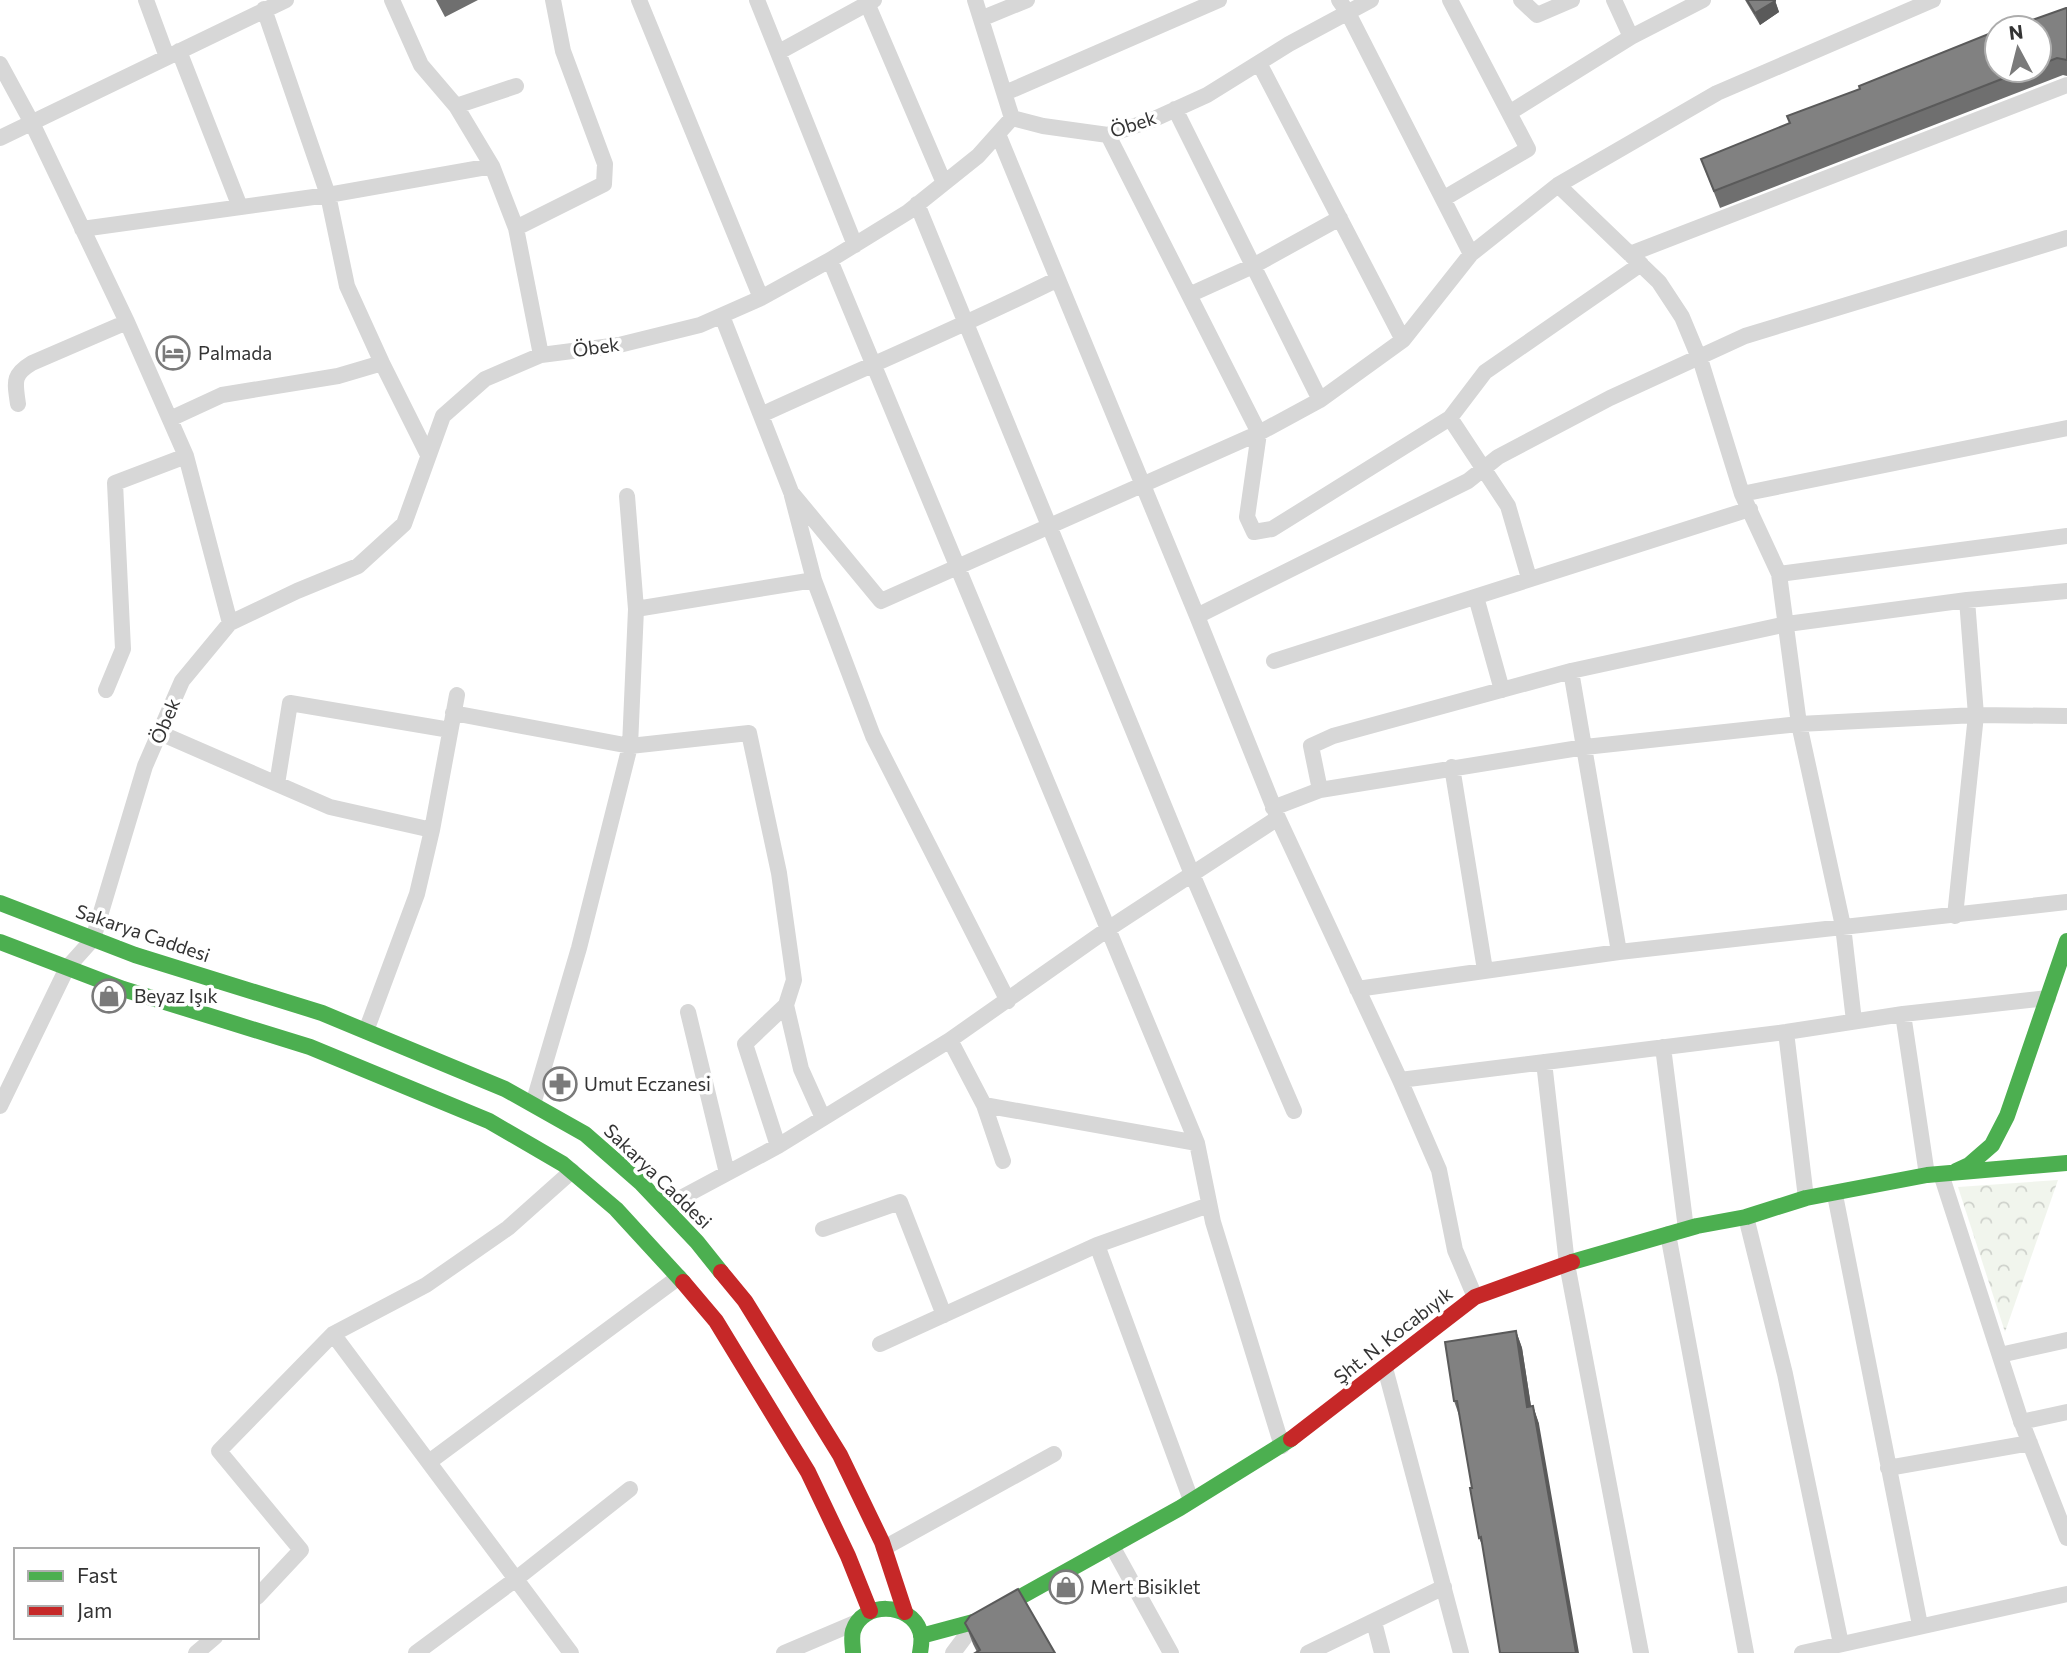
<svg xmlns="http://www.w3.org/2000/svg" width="2067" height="1653" font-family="Commissioner,sans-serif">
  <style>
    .park { fill: url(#park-crowns) }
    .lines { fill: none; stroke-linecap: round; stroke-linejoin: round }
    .street { stroke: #d7d7d7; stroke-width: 16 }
    .fast { stroke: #4caf50; stroke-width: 16 }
    .jam { stroke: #c62828; stroke-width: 16 }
    .wall { fill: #6f6f6f }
    .shaded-wall { fill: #5a5a5a }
    .building { fill: #818181; stroke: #5a5a5a; stroke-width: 2 }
    .labels { text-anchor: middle; stroke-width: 7; stroke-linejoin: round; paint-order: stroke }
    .street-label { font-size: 19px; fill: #333; stroke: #fff }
    .poi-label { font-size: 19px; fill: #333; stroke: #fff; text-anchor: start }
  </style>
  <defs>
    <pattern id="park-crowns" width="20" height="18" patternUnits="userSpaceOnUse" patternTransform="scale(1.75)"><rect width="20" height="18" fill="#f1f5ed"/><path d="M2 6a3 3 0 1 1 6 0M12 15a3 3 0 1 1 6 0" fill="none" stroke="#cfd2cc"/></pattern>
  </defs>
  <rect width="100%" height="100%" fill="#fff"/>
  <path class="park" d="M 2058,1180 L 2005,1332 L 1958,1187 Z"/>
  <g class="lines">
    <path class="street" d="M 146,0 L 167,57
      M 392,0 L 421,65 L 456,106 L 492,166 L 516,228 L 541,355
      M 639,0 L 761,298
      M 757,0 L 855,245
      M 975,0 L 1012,118
      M 1339,0 L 1348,13 L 1471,254
      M 1521,0 L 1537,15 L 1572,0
      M 1614,0 L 1631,37 L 1703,0
      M 867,3 L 944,183
      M 264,9 L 328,195 L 347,286 L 382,363 L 428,455
      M 983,18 L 1027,0
      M 179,51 L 240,207
      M 779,52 L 874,0
      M 1259,63 L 1403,340
      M 0,64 L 32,123 L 127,322 L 186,456 L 230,623
      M 1005,93 L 1219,0
      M 456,106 L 516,86
      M 1175,109 L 1320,400
      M 1509,113 L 1631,37
      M 1012,118 L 1043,126 L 1108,135 L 1152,120 L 1207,95 L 1289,44 L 1371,0
      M 998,134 L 1197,616 L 1278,818 L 1400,1080 L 1439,1170 L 1455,1250 L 1475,1297
      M 1108,135 L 1259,433 L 1247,517 L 1254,532 L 1272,529 L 1450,418 L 1485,372 L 1641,264
      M 0,138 L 286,0
      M 1558,185 L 1659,282 L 1682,317 L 1702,365 L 1742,494 L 1779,574 L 1799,724 L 1843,926 L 1854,1021
      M 1443,199 L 1528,149 L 1450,0
      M 917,204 L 1192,874 L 1294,1111
      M 516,228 L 604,184 L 605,164 L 563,51 L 553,0
      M 82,229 L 328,195 L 492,166
      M 1630,254 L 2067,85
      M 830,260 L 1197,1143 L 984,1105
      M 1189,295 L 1253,266 L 1340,218
      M 722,316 L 791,492 L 814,580 L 873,736 L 1008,1001
      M 18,404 C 15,382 12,375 32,363 L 127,322
      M 761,415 C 859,370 959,328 1056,280
      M 1450,418 L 1508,506 L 1529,578
      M 170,419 L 222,395 L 338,376 L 382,363
      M 791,492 L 881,601 L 1259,433 L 1320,400 L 1403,340 L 1471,254 L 1558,185 L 1717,93 L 1933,0
      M 1742,494 L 2067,428
      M 1779,574 L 2067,536
      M 1476,597 L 1502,690
      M 636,609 L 814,580
      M 1197,616 L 1468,481 L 1498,457 L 1610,398 L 1745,336 L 2067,238
      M 1274,661 L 1750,509
      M 1571,671 L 1619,952
      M 106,690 L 123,649 L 115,483 L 186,456
      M 453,713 L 630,746 L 749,733 L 779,873 L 794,980 L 786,1005 L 801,1069 L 823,1118
      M 160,733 L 330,807 L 432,830
      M 1452,767 L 1485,970
      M 277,784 L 290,703 L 450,730
      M 1320,790 L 1311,746 L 1333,736 L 1571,671 L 1787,624 L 1967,600 L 2067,591
      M 1273,808 L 1320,790 L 1585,747 L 1799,724 L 1976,715 L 2067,716
      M 1955,916 L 1976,715 L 1967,600
      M 1357,989 L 1619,952 L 2067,902
      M 688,1012 L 727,1173
      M 1903,1014 L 1927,1175
      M 366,1031 L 417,894 L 432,830 L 457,695
      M 1786,1032 L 1806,1198
      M 950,1040 L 984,1105 L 1003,1161
      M 1663,1047 L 1686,1229
      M 1544,1062 L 1567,1264 L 1641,1653
      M 1400,1080 L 1786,1032 L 1903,1014 L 2048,998
      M 533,1104 L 579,948 L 630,746 L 636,609 L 627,496
      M 0,1106 L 67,968 L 93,939 L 145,766 L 182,681 L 230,623 L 297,591 L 358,566 L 404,524 L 443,416 L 485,379 L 541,355 L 619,345 L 700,325 L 761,298 L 830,260 L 908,212 L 978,156 L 1012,118
      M 1197,1143 L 1213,1222 L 1282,1446
      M 778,1146 L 745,1044 L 786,1005
      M 1941,1174 L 2020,1418 L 2067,1538
      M 1835,1195 L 1920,1625
      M 664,1207 L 778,1146 L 950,1040 L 1108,929 L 1278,818
      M 1746,1217 L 1785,1374 L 1841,1644
      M 823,1229 L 900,1202 L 944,1315
      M 1668,1234 L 1746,1653
      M 1097,1245 L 1191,1500
      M 333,1334 L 571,1653
      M 880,1344 L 1097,1245 L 1209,1205
      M 2000,1355 L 2067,1340
      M 1385,1368 L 1461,1653
      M 2021,1422 L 2067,1412
      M 429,1462 L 679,1277
      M 1888,1468 L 2030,1443
      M 1112,1546 L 1171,1653
      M 884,1548 L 1054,1454
      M 257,1597 L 301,1550 L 219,1451 L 333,1334 L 426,1285 L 508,1228 L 572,1171
      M 1374,1622 L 1382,1653
      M 196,1653 L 215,1637
      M 416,1653 L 516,1579 L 630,1489
      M 784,1653 L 857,1622
      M 953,1653 L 977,1621
      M 1308,1653 L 1444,1587
      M 1802,1653 L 2067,1594"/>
    <path class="fast" d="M 0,903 L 135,955 L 322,1013 L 505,1089 L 585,1134 L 641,1183 L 697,1242 L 721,1272
      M 0,942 L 123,989 L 310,1047 L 489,1121 L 563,1164 L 616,1209 L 683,1282
      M 1956,1171 L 1969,1165 L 1992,1145 L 2007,1116 L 2067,941
      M 1572,1262 L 1697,1226 L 1746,1217 L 1806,1198 L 1927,1175 L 2067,1163
      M 921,1636 L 977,1621 L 1180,1508 L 1291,1439
      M 853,1653 C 853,1646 851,1638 853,1631 C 862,1601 910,1602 920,1631 C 923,1638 921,1646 920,1653"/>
    <path class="jam" d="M 721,1272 L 745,1301 L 840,1455 L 882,1542 L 905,1612
      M 683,1282 L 716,1321 L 808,1472 L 848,1556 L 870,1611
      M 1291,1439 L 1475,1297 L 1572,1262"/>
  </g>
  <path class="wall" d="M 436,0 L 478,0 L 445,17 Z
    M 1745,0 L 1775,0 L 1779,12 L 1760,25 Z
    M 2067,8 L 2067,76 L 2063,75 L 1720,208 L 1701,159 L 1790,123 L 1860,89 L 1997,70 L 2039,70 L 2039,28 Z
    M 1516,1331 L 1522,1348 L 1531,1407 L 1533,1406 L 1539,1424 L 1483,1547 L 1479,1538 L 1472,1488 L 1460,1418 L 1454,1401 Z
    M 965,1623 L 1055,1653 L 977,1652 L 973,1644 Z"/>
  <path class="shaded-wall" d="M 1775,1 L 1779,12 L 1760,25 L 1755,13 Z
    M 1516,1331 L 1522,1348 L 1534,1425 L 1527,1407 Z
    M 1533,1406 L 1539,1424 L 1579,1653 L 1576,1653 Z"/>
  <path class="building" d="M 1747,0 L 1775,0 L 1775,1 L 1755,13 Z
    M 2066,8 L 2067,8 L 2067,60 L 2057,58 L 2039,65 L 2039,28 L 2010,28 Z
    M 1991,33 L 1992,35 L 1997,33 L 1997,70 L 2025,70 L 1714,191 L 1701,159 L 1790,123 L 1787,116 L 1860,89 L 1859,86 Z
    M 1516,1331 L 1527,1407 L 1533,1406 L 1576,1653 L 1500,1653 L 1481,1537 L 1479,1538 L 1470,1488 L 1472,1488 L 1457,1401 L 1454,1401 L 1445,1342 Z
    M 1018,1589 L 1055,1653 L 975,1653 L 980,1650 L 965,1623 L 970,1616 Z"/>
  <defs>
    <symbol id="hotel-ring" viewBox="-11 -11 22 22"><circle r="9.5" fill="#fff" stroke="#7a7a7a" stroke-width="1.5"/><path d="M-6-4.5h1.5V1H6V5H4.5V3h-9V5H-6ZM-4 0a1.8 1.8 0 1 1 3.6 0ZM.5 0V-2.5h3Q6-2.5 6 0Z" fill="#7a7a7a"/></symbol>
    <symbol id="shop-ring" viewBox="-11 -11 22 22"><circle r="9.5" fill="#fff" stroke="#7a7a7a" stroke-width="1.5"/><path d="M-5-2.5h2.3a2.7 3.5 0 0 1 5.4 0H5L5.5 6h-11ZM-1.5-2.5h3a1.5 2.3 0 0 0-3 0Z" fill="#7a7a7a"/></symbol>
    <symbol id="pharmacy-ring" viewBox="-11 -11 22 22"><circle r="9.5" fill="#fff" stroke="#7a7a7a" stroke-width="1.5"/><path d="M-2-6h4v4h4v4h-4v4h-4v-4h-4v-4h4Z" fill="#7a7a7a"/></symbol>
  </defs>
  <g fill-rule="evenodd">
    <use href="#hotel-ring" x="154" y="334" width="38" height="38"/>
    <use href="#shop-ring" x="90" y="977" width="38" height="38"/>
    <use href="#pharmacy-ring" x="541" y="1065" width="38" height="38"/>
    <use href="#shop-ring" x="1047" y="1568" width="38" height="38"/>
  </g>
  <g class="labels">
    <g class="street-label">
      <text transform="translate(1133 124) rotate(-18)" y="7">Öbek</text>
      <text transform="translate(596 347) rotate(-8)" y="7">Öbek</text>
      <text transform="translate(165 721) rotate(-67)" y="7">Öbek</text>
      <text transform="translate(143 933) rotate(19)" y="7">Sakarya Caddesi</text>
      <text transform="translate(658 1176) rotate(44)" y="7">Sakarya Caddesi</text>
      <text transform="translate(1393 1335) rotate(-38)" y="7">Şht. N. Kocabıyık</text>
    </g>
    <g class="poi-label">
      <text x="198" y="360">Palmada</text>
      <text x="134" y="1003">Beyaz Işık</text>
      <text x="584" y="1091">Umut Eczanesi</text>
      <text x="1090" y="1594">Mert Bisiklet</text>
    </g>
  </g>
  <rect x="14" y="1548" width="245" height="91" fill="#ffffff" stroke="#adadad" stroke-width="2"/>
  <rect x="28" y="1571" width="35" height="10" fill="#4caf50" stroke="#adadad" stroke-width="2"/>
  <text x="77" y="1583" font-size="21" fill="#333333">Fast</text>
  <rect x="28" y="1606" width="35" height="10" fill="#c62828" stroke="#adadad" stroke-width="2"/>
  <text x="77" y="1618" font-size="21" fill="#333333">Jam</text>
  <g transform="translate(2018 49) rotate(353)"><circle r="33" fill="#ffffff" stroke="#adadad" stroke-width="2"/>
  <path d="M0-5L12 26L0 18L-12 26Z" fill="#7a7a7a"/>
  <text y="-10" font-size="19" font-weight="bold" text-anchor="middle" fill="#333333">N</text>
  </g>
</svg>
